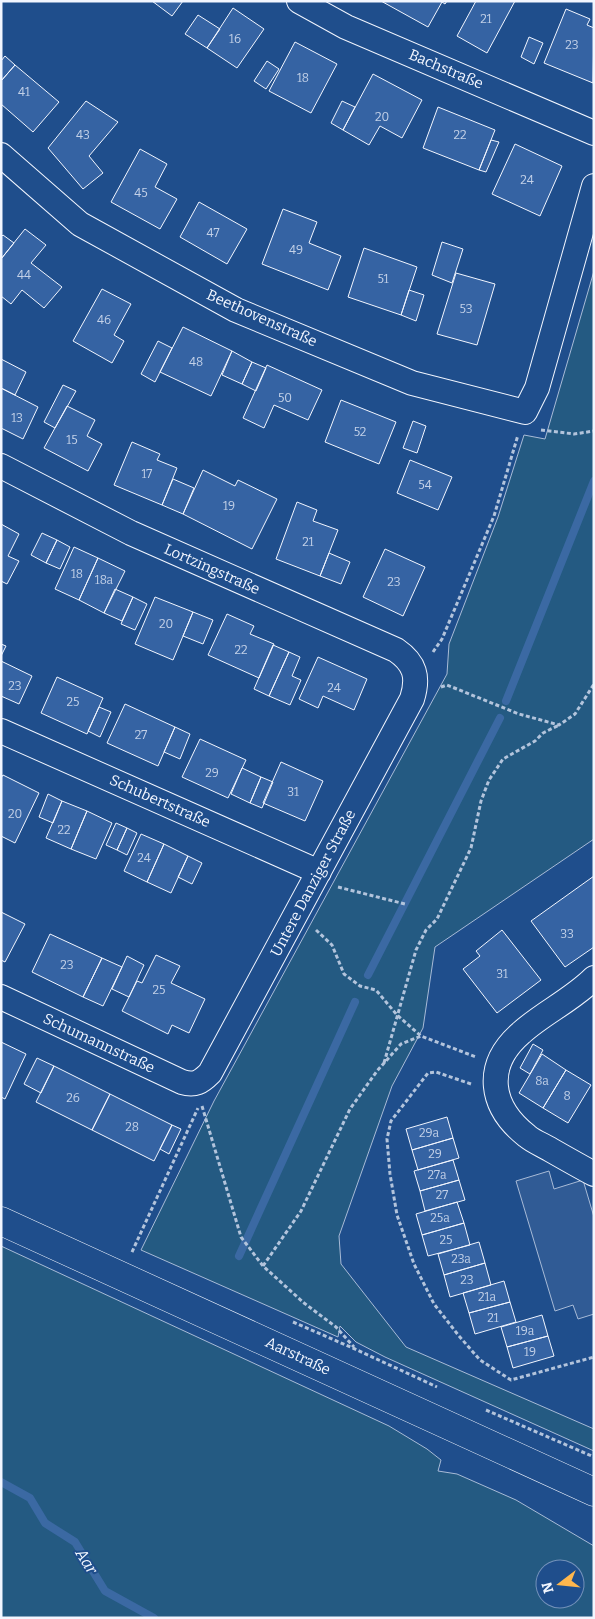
<svg xmlns="http://www.w3.org/2000/svg" width="595" height="1619" font-family="Bitter,serif">
  <style>
    .green { fill: #245a82; stroke: #a8bbd7; fill-rule: evenodd }
    .parking { fill: #305b95; stroke: #a8bbd7 }
    .lines { fill: none; stroke-linecap: round; stroke-linejoin: round }
    .stream { stroke: #3b69a3; stroke-width: 8 }
    .building { fill: #3563a3; stroke: #f2f6ff }
    .street-casing { stroke: #f2f6ff; stroke-width: 26 }
    .primary-casing { stroke: #f2f6ff; stroke-width: 29 }
    .path { stroke: #b3c4dc; stroke-width: 3; stroke-dasharray: 4 2.5; stroke-linecap: butt }
    .street { stroke: #1f4e8c; stroke-width: 24 }
    .primary { stroke: #1f4e8c; stroke-width: 28 }
    .labels { text-anchor: middle; stroke-width: 4; stroke-linejoin: round; paint-order: stroke }
    .number-label { font-size: 12px; fill: #c3d1e8 }
    .street-label { font-size: 15px; fill: #f2f6ff; stroke: #1f4e8c }
    .water-label { font-size: 16px; font-style: italic; fill: #f2f6ff; stroke: #1f4e8c }
  </style>
  <rect width="100%" height="100%" fill="#1f4e8c"/>
  <path class="green" d="M 594,271 L 594,839 L 435,947 L 423,1028 L 392,1086 L 339,1236 L 341,1264 L 406,1347 L 594,1429 L 594,1451 L 385,1357 L 356,1342 L 340,1326 L 338,1337 L 141,1250 L 214,1101 L 447,674 L 449,644 L 498,517 L 524,435 L 545,439 Z
    M 1,1246 L 389,1426 L 427,1449 L 441,1460 L 438,1471 L 457,1474 L 516,1500 L 594,1546 L 594,1618 L 1,1618 ZM 545,1569 L 575,1569 L 575,1599 L 545,1599 Z"/>
  <path class="parking" d="M 549,1171 L 554,1189 L 583,1180 L 594,1217 L 594,1314 L 578,1319 L 573,1305 L 555,1311 L 516,1181 Z"/>
  <g class="lines">
    <path class="stream" d="M 506,701 L 594,481
      M 368,975 L 500,718
      M 239,1256 L 355,1002
      M 1,1482 L 30,1498 L 45,1523 L 75,1542 L 105,1591 L 154,1618"/>
  </g>
  <path class="building" d="M 152,1 L 183,1 L 172,16 Z
    M 381,1 L 447,1 L 445,4 L 442,2 L 428,27 Z
    M 476,1 L 515,1 L 487,53 L 457,36 Z
    M 233,8 L 264,29 L 237,68 L 207,48 Z
    M 566,9 L 590,19 L 587,25 L 594,28 L 593,83 L 544,63 Z
    M 198,15 L 220,29 L 207,48 L 185,34 Z
    M 529,37 L 543,43 L 534,64 L 521,57 Z
    M 295,42 L 337,64 L 311,113 L 269,91 Z
    M 5,56 L 15,65 L 1,81 L 1,61 Z
    M 267,61 L 279,69 L 266,89 L 254,81 Z
    M 15,65 L 59,102 L 33,132 L 1,104 L 1,81 Z
    M 373,74 L 422,100 L 402,138 L 380,126 L 369,145 L 343,130 Z
    M 86,101 L 118,122 L 89,156 L 103,173 L 83,189 L 48,148 Z
    M 342,101 L 355,107 L 343,130 L 331,123 Z
    M 438,107 L 495,130 L 479,170 L 423,148 Z
    M 491,140 L 499,142 L 486,172 L 479,170 Z
    M 515,144 L 562,166 L 540,216 L 492,194 Z
    M 140,149 L 167,164 L 155,187 L 177,199 L 160,229 L 111,202 Z
    M 199,202 L 247,229 L 227,264 L 180,237 Z
    M 283,209 L 317,222 L 309,243 L 341,256 L 328,290 L 262,264 Z
    M 25,229 L 46,245 L 31,263 L 62,287 L 44,308 L 22,290 L 11,304 L 1,296 L 1,259 Z
    M 3,235 L 14,243 L 1,259 L 1,237 Z
    M 442,242 L 463,249 L 452,283 L 432,275 Z
    M 364,248 L 417,267 L 401,315 L 348,297 Z
    M 456,273 L 495,284 L 477,345 L 437,334 Z
    M 102,289 L 131,304 L 114,335 L 124,341 L 112,363 L 73,341 Z
    M 409,290 L 424,295 L 416,321 L 401,315 Z
    M 183,327 L 232,351 L 211,396 L 160,372 Z
    M 158,341 L 172,348 L 155,382 L 141,374 Z
    M 232,351 L 252,362 L 242,384 L 222,375 Z
    M 1,359 L 26,372 L 15,395 L 1,388 Z
    M 252,362 L 266,368 L 256,391 L 242,384 Z
    M 267,365 L 322,390 L 308,420 L 274,405 L 264,428 L 243,418 Z
    M 63,385 L 76,391 L 55,428 L 44,422 Z
    M 1,388 L 38,407 L 23,439 L 1,428 Z
    M 341,400 L 396,422 L 379,464 L 325,442 Z
    M 67,406 L 95,420 L 87,436 L 102,444 L 88,471 L 44,448 Z
    M 413,421 L 426,426 L 417,453 L 403,448 Z
    M 132,442 L 160,454 L 157,460 L 177,468 L 162,505 L 114,485 Z
    M 410,460 L 452,477 L 438,510 L 397,493 Z
    M 203,470 L 235,486 L 238,480 L 277,499 L 252,549 L 183,514 Z
    M 173,479 L 194,488 L 183,514 L 162,505 Z
    M 297,502 L 317,510 L 313,521 L 338,530 L 320,576 L 276,559 Z
    M 1,524 L 19,534 L 8,556 L 19,561 L 7,584 L 1,581 Z
    M 42,533 L 57,540 L 46,563 L 31,555 Z
    M 57,540 L 70,547 L 60,569 L 46,563 Z
    M 74,547 L 98,558 L 79,600 L 55,589 Z
    M 385,549 L 425,567 L 403,616 L 363,597 Z
    M 329,553 L 350,562 L 341,584 L 320,576 Z
    M 98,558 L 125,571 L 104,613 L 79,600 Z
    M 115,589 L 133,597 L 122,621 L 104,613 Z
    M 133,597 L 147,604 L 135,630 L 121,624 Z
    M 155,597 L 193,612 L 173,660 L 135,644 Z
    M 193,612 L 213,620 L 203,644 L 183,636 Z
    M 227,614 L 254,626 L 250,634 L 274,644 L 259,678 L 208,655 Z
    M 1,644 L 6,646 L 1,656 Z
    M 273,645 L 289,652 L 269,696 L 254,689 Z
    M 289,652 L 300,657 L 292,676 L 301,680 L 290,705 L 269,696 Z
    M 318,657 L 367,679 L 354,710 L 323,696 L 318,708 L 299,699 Z
    M 1,661 L 32,676 L 19,704 L 1,696 Z
    M 57,677 L 103,698 L 87,734 L 41,713 Z
    M 125,704 L 175,727 L 158,766 L 107,743 Z
    M 99,707 L 111,712 L 100,737 L 88,731 Z
    M 175,727 L 190,734 L 180,759 L 164,752 Z
    M 200,739 L 246,760 L 228,798 L 182,777 Z
    M 281,762 L 323,781 L 305,821 L 263,803 Z
    M 242,768 L 261,777 L 250,803 L 231,794 Z
    M 3,775 L 39,793 L 15,843 L 1,836 L 1,778 Z
    M 261,777 L 273,782 L 262,808 L 250,803 Z
    M 48,794 L 62,801 L 53,823 L 39,817 Z
    M 62,801 L 87,811 L 71,849 L 46,838 Z
    M 87,811 L 112,823 L 96,859 L 71,849 Z
    M 116,823 L 127,828 L 117,850 L 106,845 Z
    M 127,828 L 137,833 L 127,855 L 117,850 Z
    M 141,834 L 164,844 L 147,882 L 124,871 Z
    M 164,844 L 188,856 L 171,893 L 147,882 Z
    M 188,856 L 202,863 L 192,884 L 178,877 Z
    M 594,876 L 594,947 L 565,967 L 531,921 Z
    M 1,912 L 25,924 L 5,962 L 1,960 Z
    M 502,930 L 541,980 L 497,1013 L 463,969 L 480,956 L 476,951 Z
    M 50,934 L 102,958 L 83,997 L 32,972 Z
    M 156,955 L 180,966 L 171,983 L 205,999 L 189,1033 L 172,1025 L 168,1034 L 122,1011 L 137,981 L 142,983 Z
    M 127,956 L 144,965 L 129,997 L 112,989 Z
    M 102,958 L 122,967 L 103,1006 L 83,997 Z
    M 1,1042 L 26,1054 L 5,1099 L 1,1097 Z
    M 533,1044 L 543,1050 L 530,1074 L 520,1068 Z
    M 542,1054 L 566,1070 L 543,1108 L 519,1093 Z
    M 37,1058 L 54,1066 L 41,1093 L 24,1084 Z
    M 54,1066 L 110,1094 L 92,1130 L 36,1102 Z
    M 566,1070 L 591,1085 L 568,1123 L 543,1108 Z
    M 110,1094 L 172,1125 L 154,1161 L 92,1130 Z
    M 447,1117 L 453,1138 L 412,1150 L 406,1129 Z
    M 172,1125 L 181,1129 L 169,1154 L 160,1149 Z
    M 453,1138 L 459,1158 L 418,1170 L 412,1150 Z
    M 453,1160 L 459,1180 L 420,1191 L 414,1171 Z
    M 459,1180 L 465,1200 L 425,1211 L 420,1191 Z
    M 457,1202 L 464,1223 L 422,1235 L 416,1214 Z
    M 464,1223 L 470,1245 L 428,1256 L 422,1235 Z
    M 479,1242 L 485,1263 L 444,1275 L 438,1254 Z
    M 485,1263 L 491,1285 L 450,1297 L 444,1275 Z
    M 504,1281 L 510,1302 L 469,1313 L 463,1293 Z
    M 510,1302 L 516,1322 L 475,1334 L 469,1313 Z
    M 542,1315 L 548,1336 L 507,1347 L 501,1327 Z
    M 548,1336 L 554,1356 L 513,1368 L 507,1347 Z"/>
  <g class="lines">
    <defs>
      <path id="street" d="M 299,1 L 346,27 L 594,133
        M 1,155 L 80,224 L 236,310 L 412,383 L 525,412 L 537,388 L 594,186
        M 1,466 L 131,533 L 396,650 C 415,663 419,677 412,699 L 210,1073 C 201,1082 195,1086 182,1082 L 1,997
        M 1,731 L 319,872
        M 594,978 C 572,1000 543,1013 521,1033 C 483,1066 490,1107 527,1136 C 534,1142 543,1145 551,1150 C 565,1158 579,1166 594,1174"/>
      <path id="primary" d="M 1,1221 L 594,1492"/>
    </defs>
    <use href="#street" class="street-casing"/>
    <use href="#primary" class="primary-casing"/>
    <path class="path" d="M 541,430 L 574,434 L 594,431
      M 433,652 L 442,639 L 494,516 L 518,435
      M 441,687 L 447,685 L 519,714 L 559,725 L 575,714 L 594,684
      M 338,887 L 405,904
      M 316,930 L 332,945 L 344,974 L 360,986 L 376,990 L 397,1015 L 421,1036
      M 384,1063 L 416,950 L 426,930 L 437,919 L 471,848 L 481,801 L 489,780 L 503,759 L 535,741 L 543,733 L 559,725
      M 471,1084 L 436,1072 L 428,1073 L 391,1121 L 387,1139 L 390,1174 L 397,1215 L 414,1264 L 434,1304 L 459,1336 L 480,1360 L 511,1380 L 594,1357
      M 202,1106 L 241,1237 L 263,1266 L 304,1303 L 336,1327 L 354,1347
      M 132,1252 L 198,1108
      M 263,1266 L 301,1211 L 350,1109 L 377,1071 L 401,1044 L 421,1036 L 476,1057
      M 293,1322 L 355,1349 L 437,1387
      M 486,1410 L 594,1457"/>
    <use href="#street" class="street"/>
    <use href="#primary" class="primary"/>
  </g>
  <g class="labels">
    <g class="number-label">
      <text x="486" y="23">21</text>
      <text x="235" y="43">16</text>
      <text x="572" y="49">23</text>
      <text x="303" y="82">18</text>
      <text x="24" y="96">41</text>
      <text x="382" y="121">20</text>
      <text x="83" y="139">43</text>
      <text x="460" y="139">22</text>
      <text x="527" y="184">24</text>
      <text x="141" y="197">45</text>
      <text x="213" y="237">47</text>
      <text x="296" y="254">49</text>
      <text x="24" y="279">44</text>
      <text x="383" y="283">51</text>
      <text x="466" y="313">53</text>
      <text x="104" y="324">46</text>
      <text x="196" y="366">48</text>
      <text x="285" y="402">50</text>
      <text x="17" y="422">13</text>
      <text x="360" y="436">52</text>
      <text x="72" y="444">15</text>
      <text x="147" y="478">17</text>
      <text x="425" y="489">54</text>
      <text x="229" y="510">19</text>
      <text x="308" y="546">21</text>
      <text x="77" y="578">18</text>
      <text x="104" y="584">18a</text>
      <text x="394" y="586">23</text>
      <text x="166" y="628">20</text>
      <text x="241" y="654">22</text>
      <text x="15" y="690">23</text>
      <text x="334" y="692">24</text>
      <text x="73" y="706">25</text>
      <text x="141" y="739">27</text>
      <text x="212" y="777">29</text>
      <text x="293" y="796">31</text>
      <text x="15" y="818">20</text>
      <text x="64" y="834">22</text>
      <text x="144" y="862">24</text>
      <text x="567" y="938">33</text>
      <text x="67" y="969">23</text>
      <text x="502" y="978">31</text>
      <text x="159" y="994">25</text>
      <text x="542" y="1085">8a</text>
      <text x="567" y="1100">8</text>
      <text x="73" y="1102">26</text>
      <text x="132" y="1131">28</text>
      <text x="429" y="1137">29a</text>
      <text x="435" y="1158">29</text>
      <text x="437" y="1179">27a</text>
      <text x="442" y="1199">27</text>
      <text x="440" y="1222">25a</text>
      <text x="446" y="1244">25</text>
      <text x="461" y="1263">23a</text>
      <text x="467" y="1284">23</text>
      <text x="487" y="1301">21a</text>
      <text x="493" y="1322">21</text>
      <text x="525" y="1335">19a</text>
      <text x="530" y="1356">19</text>
    </g>
    <g class="street-label">
      <text transform="translate(446 69) rotate(23)" y="5">Bachstraße</text>
      <text transform="translate(262 318) rotate(24)" y="5">Beethovenstraße</text>
      <text transform="translate(212 569) rotate(24)" y="5">Lortzingstraße</text>
      <text transform="translate(160 801) rotate(24)" y="5">Schubertstraße</text>
      <text transform="translate(313 883) rotate(-62)" y="5">Untere Danziger Straße</text>
      <text transform="translate(99 1043) rotate(25)" y="5">Schumannstraße</text>
      <text transform="translate(298 1356) rotate(25)" y="5">Aarstraße</text>
    </g>
    <g class="water-label">
      <text transform="translate(87 1561) rotate(58)" y="6">Aar</text>
    </g>
  </g>
  <rect width="595" height="1619" fill="none" stroke="#f2f6ff" stroke-width="5"/>
  <g transform="translate(560 1584) rotate(254)"><circle r="24" fill="#1f4e8c" stroke="#7391ba"/>
  <path d="M0-4L9 19L0 12L-9 19Z" fill="#ffb74d"/>
  <text y="-8" font-size="14" font-weight="bold" text-anchor="middle" fill="#f2f6ff">N</text>
  </g>
</svg>
